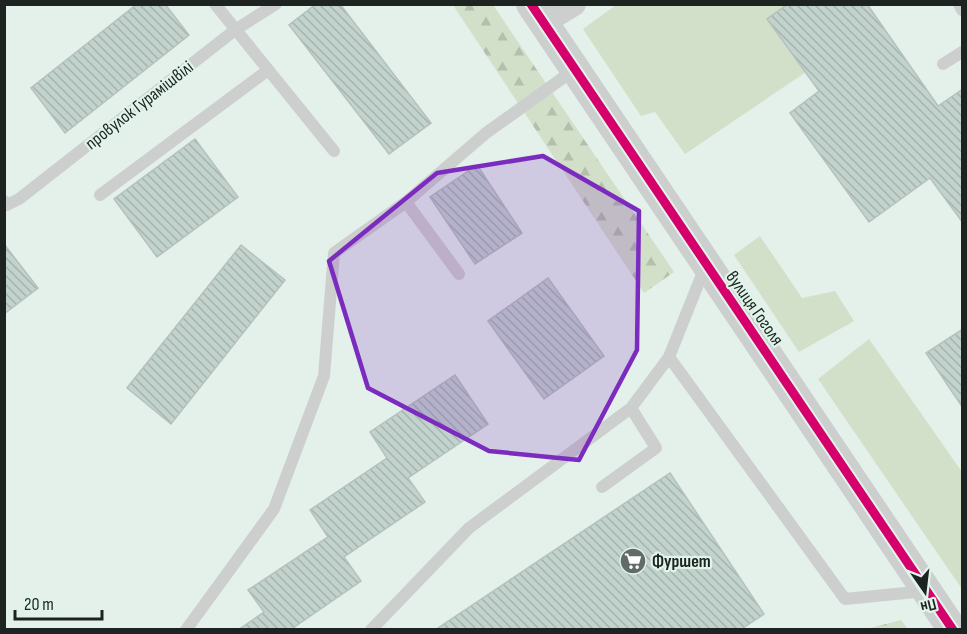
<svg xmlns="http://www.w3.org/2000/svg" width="967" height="634" font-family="'Sofia Sans Condensed',sans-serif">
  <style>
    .grass { fill: #d2dfc9 }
    .forest { fill: url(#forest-firs) }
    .building { fill: url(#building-back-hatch); stroke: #b6c1bd; stroke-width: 1.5 }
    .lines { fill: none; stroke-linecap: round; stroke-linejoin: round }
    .service { stroke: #cdcfce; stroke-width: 12 }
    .minor { stroke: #cdcfce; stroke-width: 24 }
    .tertiary { stroke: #cdcfce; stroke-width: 30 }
    .cycleway-casing { stroke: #e0f4ea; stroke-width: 13 }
    .cycleway { stroke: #d6006c; stroke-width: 9 }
    .marked { fill: #7b2cbf; fill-opacity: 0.2; stroke: #7b2cbf; stroke-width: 4.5; stroke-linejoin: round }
    .labels { text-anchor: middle; stroke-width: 4.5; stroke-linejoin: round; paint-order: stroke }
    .street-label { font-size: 18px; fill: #1c2320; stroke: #e0f4ea }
    .poi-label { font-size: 18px; font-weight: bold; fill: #1c2320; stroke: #e0f4ea; text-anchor: start }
  </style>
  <defs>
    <pattern id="forest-firs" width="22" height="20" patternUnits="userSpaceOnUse" patternTransform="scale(1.5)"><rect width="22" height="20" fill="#d2dfc9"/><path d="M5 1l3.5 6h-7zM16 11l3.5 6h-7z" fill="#b4bfac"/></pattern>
    <pattern id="building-back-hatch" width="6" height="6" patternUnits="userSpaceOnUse" patternTransform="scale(1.5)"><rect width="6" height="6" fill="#c2d2cd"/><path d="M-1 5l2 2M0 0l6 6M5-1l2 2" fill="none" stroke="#a6b4b0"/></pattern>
  </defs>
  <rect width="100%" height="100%" fill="#e4f0ea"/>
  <path class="grass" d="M 616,5 L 788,5 L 806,72 L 685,154 L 655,112 L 641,116 L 583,29 Z
    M 760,236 L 802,298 L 835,291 L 854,321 L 799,352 L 734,255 Z
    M 869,339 L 962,472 L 962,589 L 818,379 Z"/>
  <path class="forest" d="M 453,5 L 493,5 L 674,272 L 644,293 Z
    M 901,620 L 908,629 L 867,629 Z"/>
  <path class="building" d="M 137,4 L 165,4 L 189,35 L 65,133 L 31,88 Z
    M 316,4 L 340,4 L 431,123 L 389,154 L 289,25 Z
    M 788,4 L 867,4 L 938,106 L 963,89 L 963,223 L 930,178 L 869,222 L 790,113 L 819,91 L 767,19 Z
    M 195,139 L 238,197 L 157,257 L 114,199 Z
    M 477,165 L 522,233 L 475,264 L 430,197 Z
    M 4,244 L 38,288 L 4,314 Z
    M 241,245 L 285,280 L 171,424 L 127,388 Z
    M 548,278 L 604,356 L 544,399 L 488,321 Z
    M 963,329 L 963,408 L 926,353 Z
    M 455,375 L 488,424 L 408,478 L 425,502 L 344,557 L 361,581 L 290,630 L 238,630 L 264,612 L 248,590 L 328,537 L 310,510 L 387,458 L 370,432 Z
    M 670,473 L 764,614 L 740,630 L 435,630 Z"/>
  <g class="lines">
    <path class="service" d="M 215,4 L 334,151
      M 959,4 L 962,10
      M 943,64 L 962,52
      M 100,195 L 268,70
      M 4,201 L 7,205 L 19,199 L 235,30 L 276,4
      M 406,202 L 459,274
      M 705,267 L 669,357 L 845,599 L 925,591
      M 602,487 L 656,448 L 631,408
      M 186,630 L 274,509 L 324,376 L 334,253 L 406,202 L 486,133 L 574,70
      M 371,630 L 469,528 L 631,408 L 669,357"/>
    <path class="minor" d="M 543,23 L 574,4"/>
    <path class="tertiary" d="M 531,4 L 953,630"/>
    <defs>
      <path id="cycleway" d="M 531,4 L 953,630"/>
    </defs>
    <use href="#cycleway" class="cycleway-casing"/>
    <use href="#cycleway" class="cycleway"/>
  </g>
  <path class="marked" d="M 543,156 L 639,211 L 637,350 L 579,460 L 489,451 L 368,388 L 329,261 L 437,173 Z"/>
  <defs>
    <symbol id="supermarket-disc" viewBox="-11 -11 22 22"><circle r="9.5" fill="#626b67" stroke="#e0f4ea"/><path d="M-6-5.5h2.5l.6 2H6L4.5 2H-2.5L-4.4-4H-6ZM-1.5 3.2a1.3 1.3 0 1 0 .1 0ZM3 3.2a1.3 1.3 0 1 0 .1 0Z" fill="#fff"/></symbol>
  </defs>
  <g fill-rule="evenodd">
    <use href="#supermarket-disc" x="618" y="546" width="30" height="30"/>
  </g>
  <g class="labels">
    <g class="street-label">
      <text transform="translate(139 105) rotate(-38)" y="6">провулок Гурамішвілі</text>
      <text transform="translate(755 308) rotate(55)" y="6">вулиця Гоголя</text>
    </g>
    <g class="poi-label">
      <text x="652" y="567">Фуршет</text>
    </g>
  </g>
  <rect width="967" height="634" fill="none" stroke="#1c2320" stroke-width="12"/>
  <g transform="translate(925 592) rotate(166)" stroke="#e0f4ea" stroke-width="4.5" paint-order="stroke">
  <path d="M0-4.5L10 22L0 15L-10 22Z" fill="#1c2320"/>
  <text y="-9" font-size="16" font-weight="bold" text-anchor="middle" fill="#1c2320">Пн</text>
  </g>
  <path d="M15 610v9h87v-9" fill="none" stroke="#1c2320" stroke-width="3"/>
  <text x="24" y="610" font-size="18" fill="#1c2320" stroke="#e0f4ea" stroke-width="4.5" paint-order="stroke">20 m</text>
</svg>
